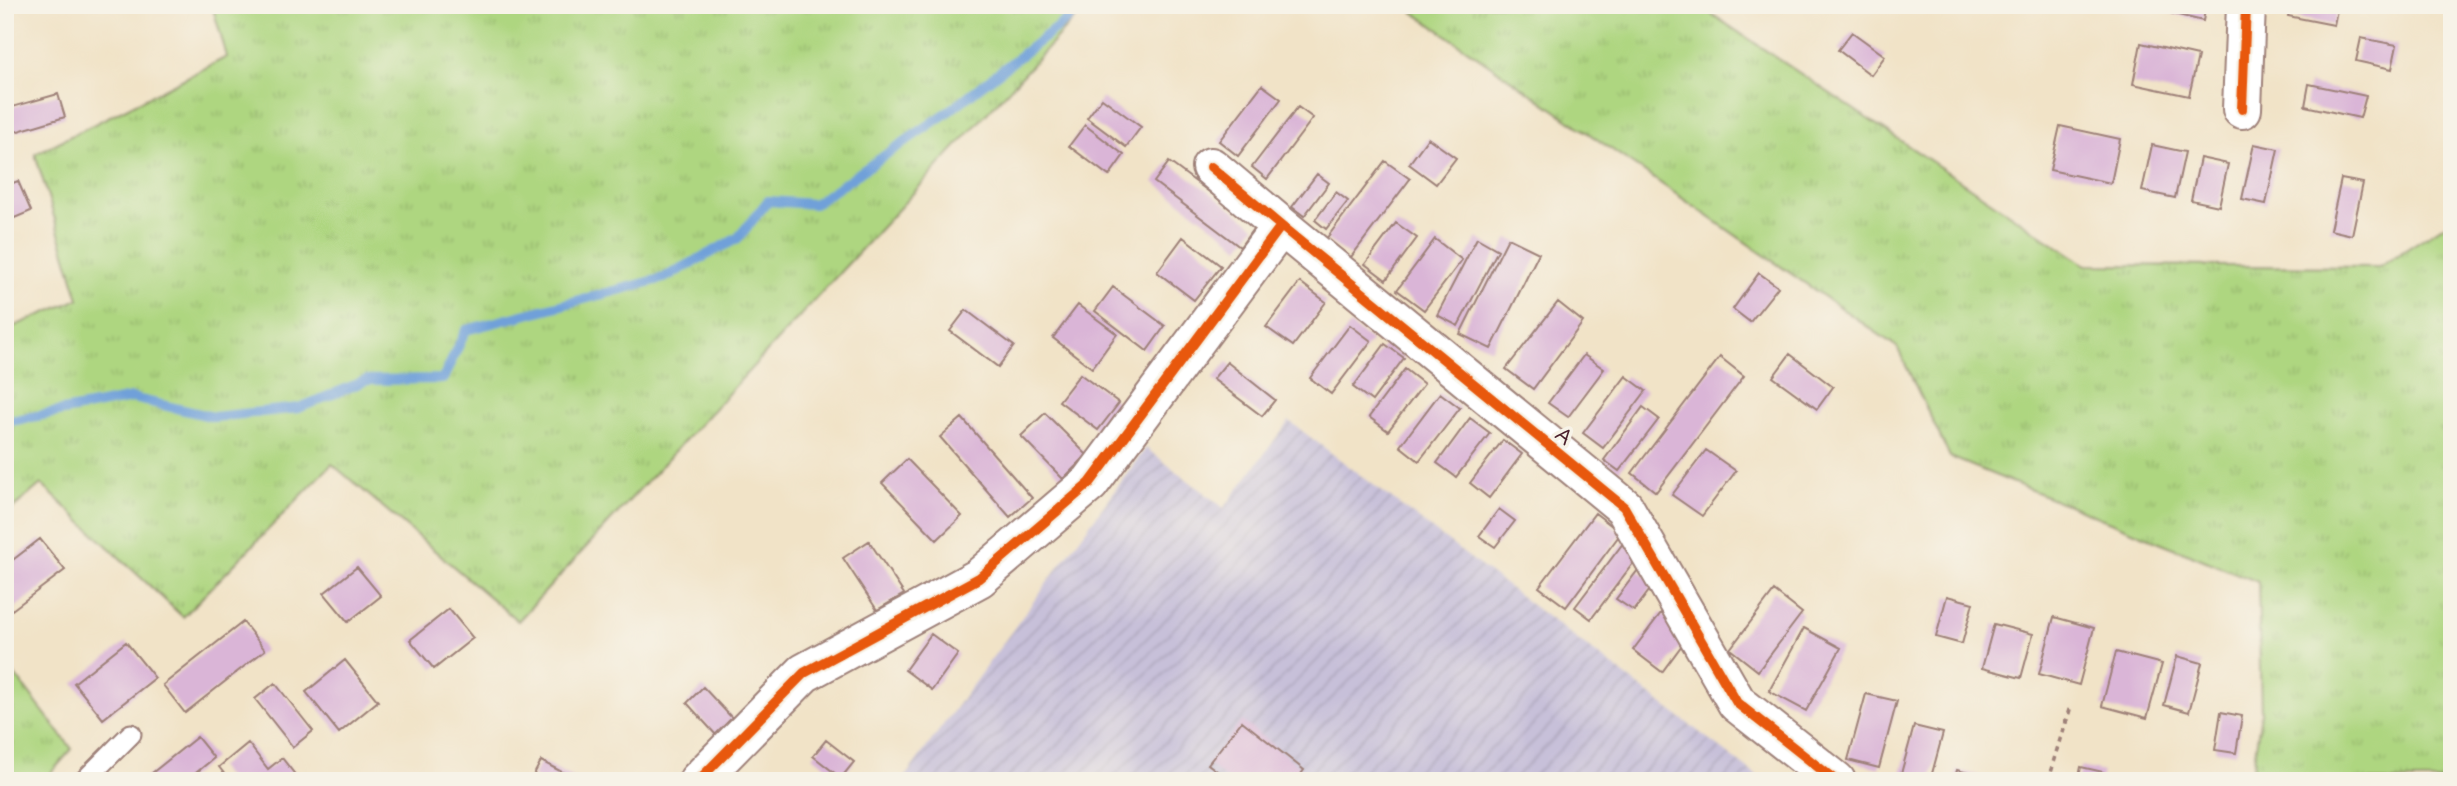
<svg xmlns="http://www.w3.org/2000/svg" width="2457" height="786" font-family="'Playpen Sans',sans-serif">
  <style>
    .industrial { fill: url(#industrial-furrows) }
    .grass { fill: url(#grass-tufts); stroke: #7c7a56; stroke-width: 2 }
    .lines { fill: none; stroke-linecap: round; stroke-linejoin: round }
    .stream { stroke: #6fa0d9; stroke-width: 10 }
    .building { fill: #dab5d7 }
    .lane-casing { stroke: #9e8179; stroke-width: 23 }
    .street-casing { stroke: #9e8179; stroke-width: 42 }
    .path { stroke: #9e8179; stroke-width: 4.5; stroke-dasharray: 5 5; stroke-linecap: butt }
    .lane { stroke: #fff; stroke-width: 19 }
    .street { stroke: #fff; stroke-width: 38 }
    .cycleway-casing { stroke: #f7f3e8; stroke-width: 15 }
    .cycleway { stroke: #e8590c; stroke-width: 10 }
    .labels { text-anchor: middle; stroke-width: 7; stroke-linejoin: round; paint-order: stroke }
    .street-label { font-size: 19px; fill: #4a1f2b; stroke: #f7f3e8 }
  </style>
  <defs>
    <pattern id="industrial-furrows" width="10" height="10" patternUnits="userSpaceOnUse" patternTransform="scale(1.75)"><rect width="10" height="10" fill="#c7c0d9"/><path d="M-1 1l2-2M0 10L10 0M9 11l2-2" fill="none" stroke="#aca5ba"/></pattern>
    <pattern id="grass-tufts" width="24" height="20" patternUnits="userSpaceOnUse" patternTransform="scale(1.75)"><rect width="24" height="20" fill="#aed680"/><path d="M3 7l-1-3M5 7V3M7 7l1-3M15 17l-1-3M17 17v-4M19 17l1-3" fill="none" stroke="#97b76f"/></pattern>
  </defs>
  <rect width="100%" height="100%" fill="#f7f3e8"/>
  <filter id="ink" filterUnits="userSpaceOnUse"><feTurbulence type="fractalNoise" baseFrequency=".0143" numOctaves="2"/><feDisplacementMap in="SourceGraphic" scale="14" xChannelSelector="R" yChannelSelector="G"/><feConvolveMatrix kernelMatrix="1 2 1 2 8 2 1 2 1" color-interpolation-filters="sRGB"/></filter>
  <filter id="wash" filterUnits="userSpaceOnUse"><feTurbulence type="fractalNoise" baseFrequency=".00686" numOctaves="4" result="noise"/><feDisplacementMap in="SourceGraphic" scale="28" xChannelSelector="R" yChannelSelector="G"/><feGaussianBlur stdDeviation="1.57" result="paint"/><feColorMatrix in="noise" values="0 0 0 0 0 0 0 0 0 0 0 0 0 0 0 0 0 1.4 0 .05"/><feComposite in="paint" operator="in"/></filter>
  <g filter="url(#wash)">
    <rect width="100%" height="100%" fill="#f1e3c7"/>
    <path class="industrial" d="M 1289,421 L 1764,781 L 902,781 L 1146,448 L 1224,508 Z"/>
    <path class="grass" d="M 212,5 L 1087,5 L 518,621 L 332,464 L 183,617 L 41,484 L 5,515 L 5,330 L 79,299 L 35,154 L 227,57 Z
      M 1403,5 L 1698,5 L 2086,265 L 2379,267 L 2452,220 L 2452,781 L 2251,781 L 2261,713 L 2258,582 L 1950,457 L 1897,347 Z
      M 5,662 L 72,749 L 44,781 L 5,781 Z"/>
    <g class="lines">
      <path class="stream" d="M 5,422 L 132,398 L 214,417 L 299,408 L 367,380 L 443,379 L 466,330 L 664,278 L 738,238 L 768,201 L 814,204 L 945,114 L 1069,18 L 1070,5"/>
    </g>
    <g id="blocks">
      <path class="building" d="M 2137,5 L 2206,5 L 2203,21 Z
        M 2290,5 L 2338,5 L 2334,25 L 2288,16 Z
        M 1852,32 L 1885,56 L 1871,75 L 1838,50 Z
        M 2361,38 L 2397,45 L 2392,69 L 2356,61 Z
        M 2141,43 L 2198,56 L 2189,96 L 2133,84 Z
        M 2309,84 L 2366,96 L 2360,118 L 2305,106 Z
        M 1262,85 L 1281,99 L 1238,156 L 1219,141 Z
        M 58,94 L 65,117 L 5,135 L 5,109 Z
        M 1102,98 L 1141,127 L 1126,147 L 1087,118 Z
        M 1298,107 L 1313,118 L 1267,179 L 1252,167 Z
        M 1085,125 L 1124,155 L 1109,176 L 1069,146 Z
        M 2060,126 L 2120,139 L 2111,183 L 2050,170 Z
        M 1428,138 L 1456,158 L 1436,184 L 1409,164 Z
        M 2254,144 L 2278,149 L 2266,204 L 2242,199 Z
        M 2152,145 L 2185,152 L 2175,198 L 2142,191 Z
        M 2200,158 L 2228,164 L 2219,206 L 2191,200 Z
        M 1385,161 L 1410,179 L 1351,257 L 1326,239 Z
        M 1169,162 L 1255,226 L 1240,247 L 1154,182 Z
        M 1317,174 L 1329,183 L 1304,216 L 1292,207 Z
        M 2341,179 L 2363,183 L 2352,235 L 2330,230 Z
        M 18,181 L 31,211 L 5,222 L 5,186 Z
        M 1336,192 L 1348,201 L 1326,229 L 1315,220 Z
        M 1396,223 L 1417,238 L 1386,280 L 1365,264 Z
        M 1183,237 L 1221,266 L 1194,300 L 1157,272 Z
        M 1477,238 L 1498,250 L 1458,326 L 1437,315 Z
        M 1508,238 L 1539,253 L 1491,349 L 1460,334 Z
        M 1435,239 L 1462,260 L 1424,310 L 1397,290 Z
        M 1759,273 L 1778,287 L 1750,322 L 1733,309 Z
        M 1300,282 L 1326,302 L 1293,346 L 1266,327 Z
        M 1113,287 L 1165,326 L 1147,351 L 1095,311 Z
        M 1558,302 L 1583,322 L 1533,389 L 1506,369 Z
        M 1078,305 L 1117,334 L 1092,368 L 1053,338 Z
        M 966,310 L 1014,346 L 998,367 L 950,331 Z
        M 1350,325 L 1371,341 L 1331,394 L 1310,378 Z
        M 1385,344 L 1404,358 L 1372,401 L 1353,387 Z
        M 1790,354 L 1833,387 L 1817,409 L 1773,377 Z
        M 1584,355 L 1604,369 L 1568,417 L 1548,403 Z
        M 1720,357 L 1744,376 L 1656,492 L 1632,473 Z
        M 1227,362 L 1275,400 L 1262,416 L 1213,379 Z
        M 1405,369 L 1424,384 L 1388,431 L 1369,417 Z
        M 1080,374 L 1119,403 L 1098,430 L 1059,401 Z
        M 1626,376 L 1646,391 L 1603,448 L 1583,433 Z
        M 1440,393 L 1460,408 L 1419,461 L 1400,446 Z
        M 1643,407 L 1659,419 L 1619,471 L 1604,460 Z
        M 1045,413 L 1087,455 L 1063,479 L 1021,436 Z
        M 962,418 L 1032,498 L 1010,517 L 940,437 Z
        M 1470,418 L 1490,433 L 1456,477 L 1437,463 Z
        M 1503,440 L 1522,454 L 1489,498 L 1470,483 Z
        M 1706,450 L 1736,471 L 1702,516 L 1672,495 Z
        M 907,459 L 962,516 L 937,540 L 882,483 Z
        M 1499,509 L 1515,521 L 1495,547 L 1479,536 Z
        M 1595,513 L 1621,533 L 1566,607 L 1539,587 Z
        M 40,539 L 65,570 L 12,610 L 5,602 L 5,566 Z
        M 869,541 L 904,594 L 877,610 L 843,558 Z
        M 1624,542 L 1640,554 L 1591,619 L 1575,607 Z
        M 357,567 L 381,596 L 348,622 L 324,593 Z
        M 1638,570 L 1655,583 L 1634,611 L 1616,599 Z
        M 1774,591 L 1802,613 L 1758,671 L 1730,649 Z
        M 1947,596 L 1973,603 L 1962,644 L 1936,637 Z
        M 449,609 L 473,638 L 434,669 L 410,640 Z
        M 1661,613 L 1690,634 L 1662,672 L 1633,650 Z
        M 2054,617 L 2094,628 L 2079,685 L 2039,674 Z
        M 243,622 L 265,650 L 185,713 L 163,685 Z
        M 1994,624 L 2033,634 L 2021,678 L 1982,668 Z
        M 1804,628 L 1841,648 L 1806,711 L 1769,691 Z
        M 931,634 L 958,654 L 932,690 L 905,670 Z
        M 126,642 L 155,678 L 103,719 L 74,683 Z
        M 2116,652 L 2162,664 L 2147,718 L 2102,706 Z
        M 2177,656 L 2202,663 L 2189,712 L 2164,705 Z
        M 345,660 L 378,701 L 339,733 L 306,692 Z
        M 275,683 L 313,731 L 293,747 L 255,699 Z
        M 703,687 L 733,719 L 716,735 L 687,703 Z
        M 1866,694 L 1897,701 L 1879,768 L 1848,760 Z
        M 2221,712 L 2242,716 L 2236,753 L 2215,750 Z
        M 1242,721 L 1304,770 L 1296,781 L 1230,781 L 1208,764 Z
        M 1914,726 L 1943,733 L 1930,781 L 1899,781 Z
        M 197,737 L 214,758 L 186,781 L 142,781 Z
        M 826,740 L 854,762 L 841,778 L 813,756 Z
        M 248,743 L 268,769 L 282,758 L 300,781 L 230,781 L 219,767 Z
        M 541,761 L 579,781 L 542,781 L 533,776 Z
        M 2081,767 L 2103,772 L 2100,781 L 2078,781 Z
        M 1957,770 L 1995,780 L 1995,781 L 1954,781 Z"/>
    </g>
  </g>
  <g filter="url(#ink)">
    <use href="#blocks" fill-opacity="0" stroke="#9e8179" stroke-width="2"/>
    <g class="lines">
      <defs>
        <path id="lane" d="M 84,781 L 131,734"/>
        <path id="street" d="M 2242,109 L 2246,5
          M 1211,167 L 1281,226 L 1624,507 L 1737,703 L 1836,781
          M 698,781 L 804,673 L 979,578 L 1090,483 L 1281,226"/>
      </defs>
      <use href="#lane" class="lane-casing"/>
      <use href="#street" class="street-casing"/>
      <path class="path" d="M 2048,781 L 2070,708"/>
      <use href="#lane" class="lane"/>
      <use href="#street" class="street"/>
      <defs>
        <path id="cycleway" d="M 2242,109 L 2246,5
          M 1211,167 L 1281,226 L 1624,507 L 1737,703 L 1836,781
          M 698,781 L 804,673 L 979,578 L 1090,483 L 1281,226"/>
      </defs>
      <use href="#cycleway" class="cycleway-casing"/>
      <use href="#cycleway" class="cycleway"/>
    </g>
  </g>
  <g class="labels">
    <g class="street-label">
      <text transform="translate(1564 436) rotate(39)" y="7">A</text>
    </g>
  </g>
  <rect width="2457" height="786" fill="none" stroke="#f7f3e8" stroke-width="28"/>
</svg>
